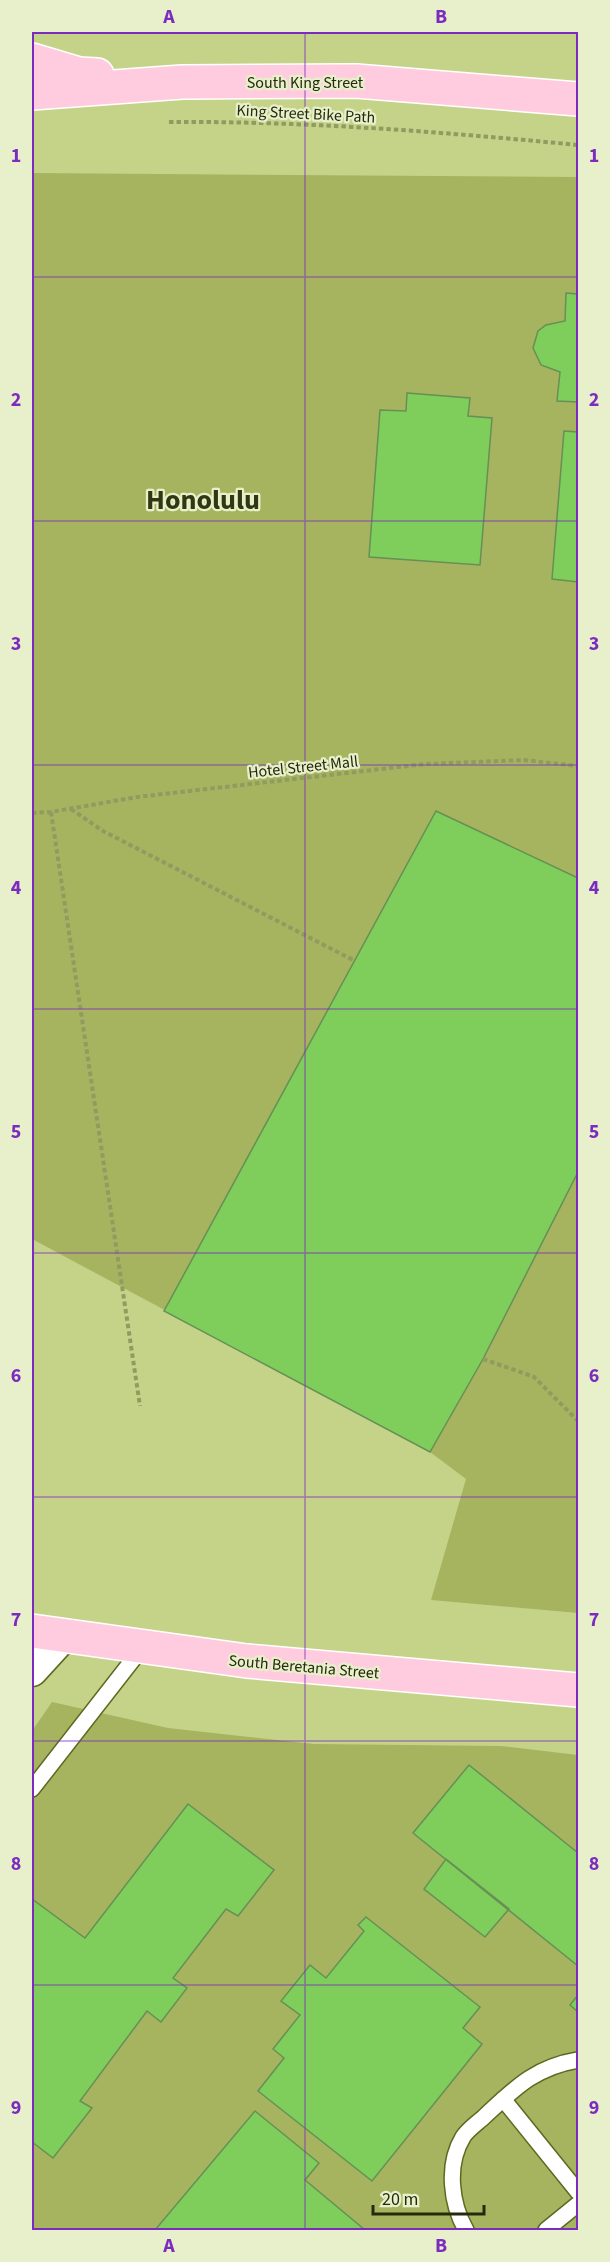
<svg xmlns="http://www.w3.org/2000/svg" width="610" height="2262" font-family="'Source Sans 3',sans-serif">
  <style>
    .green { fill: #a6b460 }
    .building { fill: #7fcd5b; stroke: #669055; stroke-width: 1.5 }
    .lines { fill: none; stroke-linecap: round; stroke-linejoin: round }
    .lane-casing { stroke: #5e681f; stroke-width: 18 }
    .street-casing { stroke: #5e681f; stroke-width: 33 }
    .primary-casing { stroke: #fff; stroke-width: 36 }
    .path { stroke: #909b60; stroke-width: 4; stroke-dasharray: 4.5 3; stroke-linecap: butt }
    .lane { stroke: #fff; stroke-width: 15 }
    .street { stroke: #fff; stroke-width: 30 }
    .primary { stroke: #feccde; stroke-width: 33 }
    .grid { fill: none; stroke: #7b2cbf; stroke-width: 1.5; stroke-opacity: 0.55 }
    .labels { text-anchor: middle; stroke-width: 4.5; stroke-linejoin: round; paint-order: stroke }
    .street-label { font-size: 16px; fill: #252a0c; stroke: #e8f0cb }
    .town-label { font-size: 28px; font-weight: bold; fill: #313711; stroke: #e8f0cb }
    .neatline { fill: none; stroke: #7b2cbf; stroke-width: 2 }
    .grid-label { font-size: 20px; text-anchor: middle; font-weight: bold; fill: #7b2cbf }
  </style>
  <rect width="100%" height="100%" fill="#c5d389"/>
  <path class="green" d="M 32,173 L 578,177 L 578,1613 L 431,1600 L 466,1479 L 430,1452 L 32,1239 Z
    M 52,1702 L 168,1728 L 314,1744 L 501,1746 L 578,1755 L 578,2230 L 32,2230 L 32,1731 Z"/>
  <path class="building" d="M 566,293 L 578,294 L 578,402 L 557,401 L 560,372 L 541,365 L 533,348 L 538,331 L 546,325 L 565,321 Z
    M 407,393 L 470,398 L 468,416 L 492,418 L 480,565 L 369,557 L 380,410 L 406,411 Z
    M 564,431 L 578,432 L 578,582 L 552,579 Z
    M 436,811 L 578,878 L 578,1172 L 483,1359 L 430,1452 L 164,1311 Z
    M 469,1765 L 578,1853 L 578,1966 L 413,1833 Z
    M 188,1804 L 274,1870 L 238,1916 L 226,1909 L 173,1978 L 187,1988 L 161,2022 L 147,2011 L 80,2101 L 92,2108 L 53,2158 L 32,2142 L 32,1899 L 85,1938 Z
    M 446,1859 L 509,1909 L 485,1937 L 424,1889 Z
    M 366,1917 L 480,2007 L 463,2028 L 482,2044 L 372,2181 L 258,2091 L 284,2058 L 273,2049 L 300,2015 L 281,2001 L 310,1965 L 326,1978 L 364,1931 L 358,1925 Z
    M 578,1995 L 578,2012 L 570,2005 Z
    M 255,2111 L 319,2163 L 305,2180 L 365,2230 L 155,2230 Z"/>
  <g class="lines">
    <defs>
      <path id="lane" d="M 32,1789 L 142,1648
        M 503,2099 L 578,2192
        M 466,2230 C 451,2204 446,2165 463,2137 C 468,2129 479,2122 486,2115 C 516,2087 536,2067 578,2060
        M 546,2230 L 578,2204"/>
      <path id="street" d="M 32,1671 L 64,1636"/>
      <path id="primary" d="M 32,60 L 79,74 L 97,75
        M 32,93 L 182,82 L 356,81 L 578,99
        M 32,1631 L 247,1661 L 578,1690"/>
    </defs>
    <use href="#lane" class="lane-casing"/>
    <use href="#street" class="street-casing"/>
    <use href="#primary" class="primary-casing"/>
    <path class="path" d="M 169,122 C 306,121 442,132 578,145
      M 71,809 L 103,831 L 355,961
      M 51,812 L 140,1406
      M 32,813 L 51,812 L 137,797 L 425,764 L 524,760 L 578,766
      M 483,1359 L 534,1377 L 578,1421"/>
    <use href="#lane" class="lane"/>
    <use href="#street" class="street"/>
    <use href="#primary" class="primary"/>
  </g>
  <path class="grid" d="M 305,32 L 305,2230M 32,277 L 578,277M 32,521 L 578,521M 32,765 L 578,765M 32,1009 L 578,1009M 32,1253 L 578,1253M 32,1497 L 578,1497M 32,1741 L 578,1741M 32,1985 L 578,1985"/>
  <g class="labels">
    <g class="street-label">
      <text x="305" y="88">South King Street</text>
      <text transform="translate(306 113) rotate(3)" y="6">King Street Bike Path</text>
      <text transform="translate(303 766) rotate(-6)" y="6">Hotel Street Mall</text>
      <text transform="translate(304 1666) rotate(5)" y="6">South Beretania Street</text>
    </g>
    <g class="town-label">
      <text x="203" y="509">Honolulu</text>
    </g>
  </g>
  <rect width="610" height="2262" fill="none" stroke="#e8f0cb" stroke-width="66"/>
  <path d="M373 2205v9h111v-9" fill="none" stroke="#252a0c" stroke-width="3"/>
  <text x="382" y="2205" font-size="18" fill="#252a0c" stroke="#e8f0cb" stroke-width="4.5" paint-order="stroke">20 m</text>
  <rect x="33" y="33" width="544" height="2196" class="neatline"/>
  <g class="grid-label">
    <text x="169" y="23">A</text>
    <text x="441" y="23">B</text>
    <text x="16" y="162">1</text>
    <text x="594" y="162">1</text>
    <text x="16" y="406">2</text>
    <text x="594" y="406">2</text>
    <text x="16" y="650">3</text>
    <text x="594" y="650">3</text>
    <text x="16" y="894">4</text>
    <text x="594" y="894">4</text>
    <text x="16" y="1138">5</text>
    <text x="594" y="1138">5</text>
    <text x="16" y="1382">6</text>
    <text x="594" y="1382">6</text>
    <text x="16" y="1626">7</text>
    <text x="594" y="1626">7</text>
    <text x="16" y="1870">8</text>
    <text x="594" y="1870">8</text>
    <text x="16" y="2114">9</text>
    <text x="594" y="2114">9</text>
    <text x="169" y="2252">A</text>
    <text x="441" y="2252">B</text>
  </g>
</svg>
